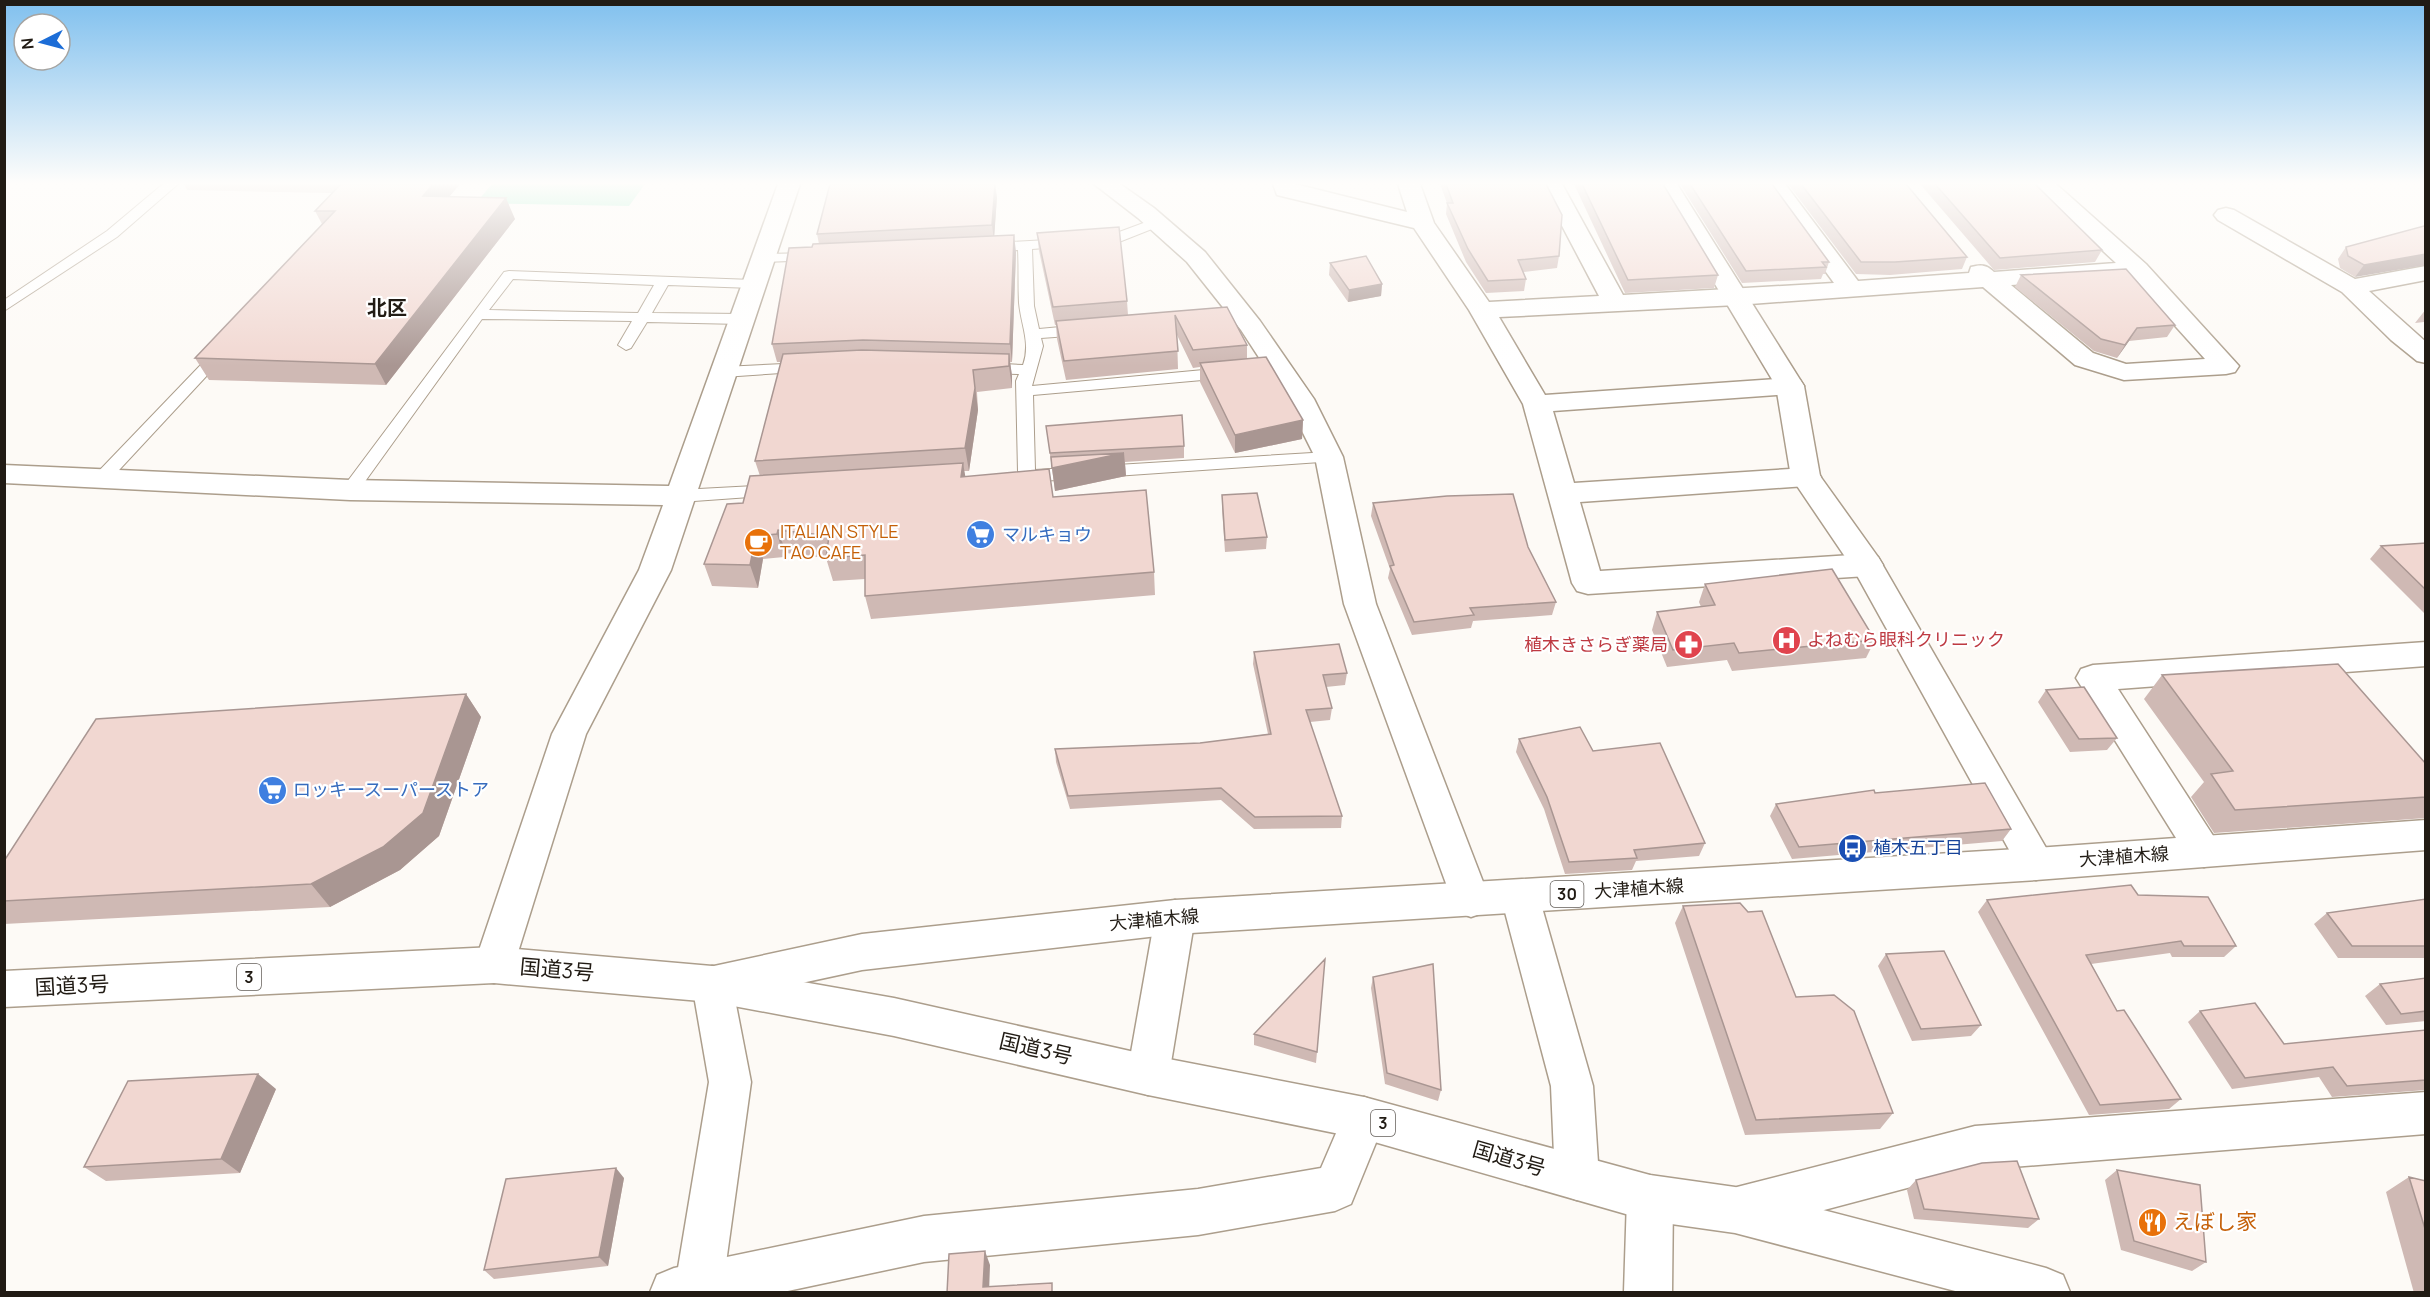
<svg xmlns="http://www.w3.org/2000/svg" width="2430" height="1297" font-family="Manrope,'Noto Sans JP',sans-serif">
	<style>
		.green { fill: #8eebc0 }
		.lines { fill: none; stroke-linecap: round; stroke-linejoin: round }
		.service-casing { stroke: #ac9e8c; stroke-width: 2 }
		.minor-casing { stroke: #ac9e8c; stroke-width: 3 }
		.tertiary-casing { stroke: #ac9e8c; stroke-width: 3 }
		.primary-casing { stroke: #ac9e8c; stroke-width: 3 }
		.trunk-casing { stroke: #ac9e8c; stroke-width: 3 }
		.service { fill: #fff; fill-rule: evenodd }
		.minor { fill: #fff; fill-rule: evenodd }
		.tertiary { fill: #fff; fill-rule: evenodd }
		.primary { fill: #fff; fill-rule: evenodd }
		.trunk { fill: #fff; fill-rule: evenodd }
		.wall { fill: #cfb9b4 }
		.shaded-wall { fill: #a99692 }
		.building { fill: #f1d7d1; stroke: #a99692; stroke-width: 1.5 }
		.labels { text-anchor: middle; stroke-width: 4.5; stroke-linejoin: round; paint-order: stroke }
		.shield { fill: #fff; stroke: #645f5a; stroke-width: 1.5 }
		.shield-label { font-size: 16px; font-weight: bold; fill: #211b14 }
		.food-label { font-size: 18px; fill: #c56008; stroke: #fff; text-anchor: start }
		.shop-label { font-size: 18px; fill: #366cbe; stroke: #fff; text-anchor: start }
		.health-label { font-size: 18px; fill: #be3a42; stroke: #fff; text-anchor: start }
		.transit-label { font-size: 18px; fill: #164399; stroke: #fff; text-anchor: start }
		.street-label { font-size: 18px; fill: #211b14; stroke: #fff }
		.far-district-label { font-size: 20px; font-weight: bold; fill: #211b14; stroke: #fff }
		.near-street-label { font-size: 21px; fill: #211b14; stroke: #fff }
		.near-food-label { font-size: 21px; fill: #c56008; stroke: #fff; text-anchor: start }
	</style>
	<rect width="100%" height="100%" fill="#fdfaf6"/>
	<!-- green -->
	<path class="green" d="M492 184H645L629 206 476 203Z"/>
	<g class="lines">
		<defs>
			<path id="service" d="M163 184H178L117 237 4 311V300L107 231Z
				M1157 218 1162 219 1164 222 1162 225 1119 242 1095 246 1088 242 1090 239 1111 235Z
				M1066 239 1073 243 1071 246 1032 249 1034 306 1039 329 1082 325 1090 330 1082 335 1041 338 1043 346 1032 386 1225 368 1233 373 1225 378 1033 395 1035 470 1329 452 1335 453 1337 457 1335 461 1027 482 1018 480 1015 476 1018 472 1016 381 1019 374 985 373 977 368 985 363 1023 365C1031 343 1021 325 1019 303 1018 285 1019 268 1018 250L990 251 983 247 990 243Z
				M814 253 819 254 821 257 819 260 763 262 756 258 763 254Z
				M509 271 753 280 760 284 753 288 668 285 652 313 742 314 750 319 742 324 647 322 631 348 626 350 618 345 632 321 482 319 356 494H344L341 490 344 486 504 272ZM513 279 654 285 638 313 489 310Z
				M221 347 229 352 226 355 107 483H95L92 479 95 475 216 349Z
				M806 363 812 365 814 368 812 371 723 377 715 372 723 367Z
				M773 485 779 487 782 491 779 495 680 502 674 500 671 496 674 492 680 490Z"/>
			<path id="minor" d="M1094 184H1120L1154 208 1205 252 1260 321 1314 399 1343 457 1376 604 1490 900 1485 912 1471 917 1457 912 1452 900 1344 604 1315 457 1286 399 1241 330 1187 262 1138 218Z
				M1273 184H1295L1407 212 1398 184H1420L1434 223 1489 302 1599 296 1540 184H1562L1623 295 1834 283 1762 184H1785L1858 281 1969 273 1971 267C1981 264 1987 265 1994 272L2116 263 2031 184H2056L2146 264 2239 366 2235 372 2226 374 2124 380 2075 365 1983 287 1737 305 1499 317 1545 395 1790 378 1800 380 1804 386 1800 392 1790 394 1553 411 1574 483 1806 468 1816 470 1821 477 1816 484 1806 486 1580 502 1600 571 1867 554 1878 557 1883 565 1878 573 1867 576 1588 594 1577 591 1572 583 1523 404 1469 310 1414 228 1277 195ZM2131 277 2205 359 2126 364 2093 353 2011 285Z
				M2226 208 2234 210 2355 279 2426 266V280L2369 291 2426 342V363L2417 361 2391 340 2342 292 2218 220 2214 215 2218 210Z
				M2426 642V666L2118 689 2223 851 2217 862 2204 867 2191 862 2076 678 2081 669 2093 665Z
				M1520 880 1534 885 1539 897 1593 1086 1599 1178 1593 1194 1577 1200 1561 1194 1555 1178 1551 1086 1501 897 1506 885Z
				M1175 900 1189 905 1195 917 1169 1075 1163 1089 1148 1095 1133 1089 1127 1075 1155 917 1161 905Z
				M2426 1092V1134L1975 1170 1737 1233 1721 1226 1714 1210 1721 1194 1737 1187 1975 1126Z
				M1364 1097 1379 1103 1386 1118 1351 1204 1335 1211 1198 1235 924 1262 783 1292H650L657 1275 674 1268 924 1216 1198 1189 1321 1168 1349 1103Z
				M1650 1175 1666 1182 1673 1198 1672 1292H1624L1627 1198 1634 1182Z"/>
			<path id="tertiary" d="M778 184H800L671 570 586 734 514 965 508 978 494 983 480 978 474 965 552 734 639 570 663 505 350 500 4 483V465L350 480 669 486Z
				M1655 184H1677L1804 386 1820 476 1878 557 2049 853 2055 864 2049 875 2036 880 2023 875 1854 570 1791 477 1776 386Z
				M712 966 726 971 732 984 751 1082 722 1292H674L709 1082 692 984 698 971Z"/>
			<path id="primary" d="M2426 820V850L2036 880 1175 934 862 970 714 1002 700 997 694 984 700 971 714 966 862 934 1175 900 2036 848Z"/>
			<path id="trunk" d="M494 947 712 966 894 998 1148 1055 1364 1097 1650 1175 1735 1187 2046 1268 2063 1275 2070 1292H1959L1735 1233 1650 1221 1364 1139 1148 1095 894 1036 712 1002 494 983 4 1007V971Z"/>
		</defs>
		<!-- service casing -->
		<use href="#service" class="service-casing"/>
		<!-- minor casing -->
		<use href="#minor" class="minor-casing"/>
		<!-- tertiary casing -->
		<use href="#tertiary" class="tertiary-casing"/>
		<!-- primary casing -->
		<use href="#primary" class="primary-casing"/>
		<!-- trunk casing -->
		<use href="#trunk" class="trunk-casing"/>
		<!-- service -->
		<use href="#service" class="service"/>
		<!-- minor -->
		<use href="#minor" class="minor"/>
		<!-- tertiary -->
		<use href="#tertiary" class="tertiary"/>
		<!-- primary -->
		<use href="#primary" class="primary"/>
		<!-- trunk -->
		<use href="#trunk" class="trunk"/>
	</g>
	<!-- wall -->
	<path class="wall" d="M184 184H460L449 197 515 219 386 385 209 380 195 358 322 224 315 211 332 193 187 190Z
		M1440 184H1546L1559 256 1557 268 1523 272 1526 279 1524 291 1486 293 1466 262 1446 214 1447 203Z
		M1574 184H1663L1718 275 1714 288 1625 293Z
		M1680 184H1772L1829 262 1825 274H1823L1821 279 1742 283Z
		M1788 184H1906L1967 257 1962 269 1890 275 1856 274Z
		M1920 184H2035L2102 250 2095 262 1994 270Z
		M997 197 994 236 1016 252 1012 362H1010L1012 376V388L977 392 978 410 969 471H964L965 477 1053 497 1154 572 1155 595 871 619 865 596V579L833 581 826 558 786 553 784 557 763 559 758 588 712 586 704 564 743 503 760 476 755 461 781 362H777L772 344 812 247 819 244 817 234Z
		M2424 226 2355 277 2340 268 2338 259 2346 247Z
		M1037 233 1127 301 1128 315 1227 307 1247 345V359L1303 420 1302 439 1235 453 1200 382V367L1193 368 1177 335 1178 369 1066 380 1057 339 1056 325H1055L1039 251Z
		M1330 263 1382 284 1381 296 1348 302 1329 275Z
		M2021 275 2175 325 2167 337 2129 341 2117 358 2094 351 2015 287Z
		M2426 309V324L2424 322 2415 323Z
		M1046 426 1184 446V458L1125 462 1126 476 1055 491Z
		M1222 495 1267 537 1266 549 1225 552 1222 508Z
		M1373 503 1528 547 1556 602 1552 615 1473 621 1471 628 1412 635 1388 578 1390 569 1371 516Z
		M2426 543V615L2370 559 2381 546Z
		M1705 584 1875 640 1866 658 1732 671 1727 660 1667 667 1652 630 1657 612 1701 607 1699 602Z
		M1254 652 1347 673 1345 685 1326 687 1332 708 1330 720 1310 722 1342 816 1341 828 1254 829 1221 800 1070 809 1056 762 1055 749 1200 743 1268 734 1253 664Z
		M2162 675 2426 764V818L2214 833 2191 797 2204 782 2144 699Z
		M2046 690 2117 738 2107 750 2070 752 2038 702Z
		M466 694 481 717 439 836 400 870 330 907 4 924V861Z
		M1519 739 1593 751 1705 843 1699 856 1636 861 1632 870 1565 874 1544 809 1516 752Z
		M1875 793 2011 829 2002 841 1792 859 1770 816 1776 804Z
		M2138 895 2236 946 2224 957H2172L2170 953 2091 964 2117 1011 2181 1099 2169 1109 2089 1115 1978 912 1987 900Z
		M2426 899V958H2338L2314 924 2327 913Z
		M1683 906 1796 997 1893 1113 1880 1129 1745 1135 1675 923Z
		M1886 954 1981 1025 1971 1036 1912 1041 1878 966Z
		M1373 977 1441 1090 1438 1101 1385 1084 1371 988Z
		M2426 978V1021L2386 1025 2365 996 2380 984Z
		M2200 1011 2284 1044 2426 1030V1090L2332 1097 2319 1077 2232 1089 2188 1022Z
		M1254 1034 1317 1052 1316 1063 1254 1045Z
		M276 1089 240 1173 106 1181 84 1167Z
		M2117 1170 2206 1262 2192 1271 2121 1250 2105 1180Z
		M2409 1177 2426 1181V1293H2414L2386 1192Z
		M624 1178 608 1266 494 1279 484 1270Z
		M1916 1180 2039 1219 2028 1228 1914 1219 1907 1190Z"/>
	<!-- shaded-wall -->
	<path class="shaded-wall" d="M433 184H460L432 217 423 196Z
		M995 184 997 197 994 240 992 225Z
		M506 198 515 219 386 385 375 364Z
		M1014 235 1016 252 1012 362 1010 344Z
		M2426 254V265L2355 277 2364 265Z
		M1382 284 1381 296 1348 302 1349 290Z
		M2137 328 2129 341 2117 358 2125 345Z
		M1009 354 1012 376V388L1009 366Z
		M973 370 978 410 969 471 965 448Z
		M1303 420 1302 439 1235 453V435Z
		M1124 453 1126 476 1055 491 1052 468Z
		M963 463 967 486 961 477Z
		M778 530 786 553 784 557 777 534Z
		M756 536 763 559 758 588 750 565Z
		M466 694 481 717 439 836 400 870 330 907 311 884Z
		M258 1074 276 1089 240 1173 221 1159Z
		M616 1168 624 1178 608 1266 599 1257Z
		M985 1251 990 1265 989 1293 983 1287Z"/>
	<!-- building -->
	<path class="building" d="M341 184H433L423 196 506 198 375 364 195 358 335 211H315Z
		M830 184H995L992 225 817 234Z
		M1446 184H1546L1562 215 1559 256 1518 260 1526 279 1488 281 1468 249 1447 203H1453Z
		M1582 184H1663L1718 275 1628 280Z
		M1690 184H1772L1829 262H1822L1826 267 1746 271Z
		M1801 184H1906L1967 257 1895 262H1861Z
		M1935 184H2035L2041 190 2102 250 2000 258Z
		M2424 226 2426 227V254L2364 265 2348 256 2346 247Z
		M1119 227 1127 301 1053 307 1037 233Z
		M1014 235 1010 344 863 340 772 344 789 248 812 247 813 244Z
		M1366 256 1382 284 1349 290 1330 263Z
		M2126 269 2175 325 2137 328 2125 345 2101 339 2021 275Z
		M1227 307 1247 345 1193 350 1175 315 1178 351 1064 361 1056 321Z
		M862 350 1009 354V366L973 370 975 388 965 448 755 461 783 354Z
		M1266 357 1303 420 1235 435 1200 363Z
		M1182 415 1184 446 1050 453 1046 426Z
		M1124 453 1052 468 1051 457Z
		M963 463 961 477 1049 469 1053 497 1146 490 1154 572 865 596V555L826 558 829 536 778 530 777 534 756 536 750 565 704 564 727 504 743 503 750 476Z
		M1257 493 1267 537 1225 540 1222 495Z
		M1513 494 1528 547 1556 602 1470 608 1474 615 1414 622 1390 566 1394 565 1373 503 1447 496Z
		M2426 543V590L2381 546Z
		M1832 569 1875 640 1739 653 1734 643 1673 650 1657 612 1715 605 1705 584Z
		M1339 644 1347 673 1323 675 1332 708 1306 710 1342 816 1255 817 1221 788 1068 796 1055 749 1200 743 1271 734 1254 652Z
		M2338 664 2426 764V797L2235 810 2211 774 2233 771 2162 675Z
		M2084 687 2117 738 2079 739 2046 690Z
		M466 694 423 813 383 847 311 884 4 901V861L96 719Z
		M1580 727 1593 751 1660 743 1705 843 1634 850 1637 858 1569 862 1547 797 1519 739Z
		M1985 783 2011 829 1799 847 1776 804 1874 790 1875 793Z
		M2131 885 2138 895 2208 897 2236 946H2184L2181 941 2086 955 2117 1011 2124 1010 2181 1099 2100 1105 1987 900Z
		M2426 899V946H2352L2327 913Z
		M1740 903 1748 912 1762 911 1796 997 1834 995 1854 1011 1893 1113 1756 1120 1683 906Z
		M1944 951 1981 1025 1921 1029 1886 954Z
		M1325 959 1317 1052 1254 1034Z
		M1433 964 1441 1090 1387 1073 1373 977Z
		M2426 978V1011L2401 1014 2380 984Z
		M2255 1003 2284 1044 2426 1030V1080L2347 1086 2333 1067 2245 1078 2200 1011Z
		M258 1074 221 1159 84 1167 128 1081Z
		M2017 1161 2039 1219 1924 1209 1916 1180 1982 1163Z
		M616 1168 599 1257 484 1270 506 1179Z
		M2117 1170 2200 1185 2206 1262 2134 1241Z
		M2409 1177 2426 1181V1232Z
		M985 1251 983 1287 1052 1283V1293H947L949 1254Z"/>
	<!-- sky -->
	<linearGradient id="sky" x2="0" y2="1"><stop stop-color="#80c0ee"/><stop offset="0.5" stop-color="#fefdfb"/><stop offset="1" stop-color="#fefdfb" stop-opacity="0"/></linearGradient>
	<rect width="2430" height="366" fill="url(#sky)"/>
	<!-- icons -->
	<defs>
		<symbol id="supermarket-disc" viewBox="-11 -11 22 22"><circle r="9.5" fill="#3f7fe0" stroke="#fff"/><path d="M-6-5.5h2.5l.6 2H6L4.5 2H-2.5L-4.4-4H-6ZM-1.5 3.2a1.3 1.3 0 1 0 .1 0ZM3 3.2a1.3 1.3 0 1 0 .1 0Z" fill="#fff"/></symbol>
		<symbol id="cafe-disc" viewBox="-11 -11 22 22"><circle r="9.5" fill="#e8710a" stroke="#fff"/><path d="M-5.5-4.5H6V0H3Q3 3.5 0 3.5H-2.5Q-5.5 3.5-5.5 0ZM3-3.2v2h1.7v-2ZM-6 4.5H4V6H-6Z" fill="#fff"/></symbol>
		<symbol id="hospital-disc" viewBox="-11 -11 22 22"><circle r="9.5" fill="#e0444e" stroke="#fff"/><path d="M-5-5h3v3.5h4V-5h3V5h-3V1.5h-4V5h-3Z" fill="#fff"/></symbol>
		<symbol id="pharmacy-disc" viewBox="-11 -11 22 22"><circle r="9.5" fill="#e0444e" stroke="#fff"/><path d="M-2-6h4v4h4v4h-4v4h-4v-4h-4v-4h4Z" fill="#fff"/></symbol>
		<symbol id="bus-disc" viewBox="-11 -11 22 22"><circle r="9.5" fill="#1a4fb4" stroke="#fff"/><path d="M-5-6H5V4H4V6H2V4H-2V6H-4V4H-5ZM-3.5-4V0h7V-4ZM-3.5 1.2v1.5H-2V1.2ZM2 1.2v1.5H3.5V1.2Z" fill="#fff"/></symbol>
		<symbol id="restaurant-disc" viewBox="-11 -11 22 22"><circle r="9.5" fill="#e8710a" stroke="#fff"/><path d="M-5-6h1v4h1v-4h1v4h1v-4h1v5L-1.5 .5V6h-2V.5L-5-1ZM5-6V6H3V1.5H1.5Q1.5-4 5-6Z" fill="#fff"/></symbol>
	</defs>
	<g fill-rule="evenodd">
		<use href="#supermarket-disc" x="964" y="518" width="33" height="33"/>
		<use href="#cafe-disc" x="742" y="526" width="33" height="33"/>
		<use href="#hospital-disc" x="1770" y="624" width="33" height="33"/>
		<use href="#pharmacy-disc" x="1672" y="628" width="33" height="33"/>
		<use href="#supermarket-disc" x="256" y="774" width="33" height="33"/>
		<use href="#bus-disc" x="1836" y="832" width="33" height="33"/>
		<use href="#restaurant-disc" x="2136" y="1206" width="33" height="33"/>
	</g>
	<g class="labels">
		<!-- shield labels -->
		<g class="shield">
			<rect x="1550.5" y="881" width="33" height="26" rx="4.5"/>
			<rect x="237" y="964" width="24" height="26" rx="4.5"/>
			<rect x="1371" y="1110" width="24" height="26" rx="4.5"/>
		</g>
		<g class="shield-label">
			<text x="1567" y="900">30</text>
			<text x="249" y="983">3</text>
			<text x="1383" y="1129">3</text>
		</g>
		<!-- food labels -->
		<g class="food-label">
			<text x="780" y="538">ITALIAN STYLE<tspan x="780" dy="21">TAO CAFE</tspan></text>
		</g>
		<!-- shop labels -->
		<g class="shop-label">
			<text x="1002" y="541">マルキョウ</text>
			<text x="293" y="796">ロッキースーパーストア</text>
		</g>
		<!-- health labels -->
		<g class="health-label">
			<text x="1807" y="646">よねむら眼科クリニック</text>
			<text x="1668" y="651" text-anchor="end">植木きさらぎ薬局</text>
		</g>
		<!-- transit labels -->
		<g class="transit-label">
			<text x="1873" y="854">植木五丁目</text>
		</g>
		<!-- street labels -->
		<g class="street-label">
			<text transform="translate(2124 857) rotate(-4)" y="6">大津植木線</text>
			<text transform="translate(1639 889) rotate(-4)" y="6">大津植木線</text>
			<text transform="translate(1154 920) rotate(-5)" y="6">大津植木線</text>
		</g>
		<!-- far-district labels -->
		<g class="far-district-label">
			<text x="387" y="315">北区</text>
		</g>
		<!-- near-street labels -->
		<g class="near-street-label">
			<text transform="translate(557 970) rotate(5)" y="7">国道3号</text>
			<text transform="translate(72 986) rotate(-3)" y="7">国道3号</text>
			<text transform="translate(1036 1049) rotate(13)" y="7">国道3号</text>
			<text transform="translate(1509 1159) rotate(16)" y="7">国道3号</text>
		</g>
		<!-- near-food labels -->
		<g class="near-food-label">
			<text x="2173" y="1229">えぼし家</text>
		</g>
	</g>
	<!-- border -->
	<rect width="2430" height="1297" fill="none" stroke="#211b14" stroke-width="12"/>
	<!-- north arrow -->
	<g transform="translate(42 42) rotate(264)"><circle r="28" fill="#ffffff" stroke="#a6a4a1" stroke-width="1.5"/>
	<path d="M0-4.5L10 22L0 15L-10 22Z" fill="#1c6dd7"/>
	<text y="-9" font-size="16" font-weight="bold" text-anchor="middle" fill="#211b14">N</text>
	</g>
</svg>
